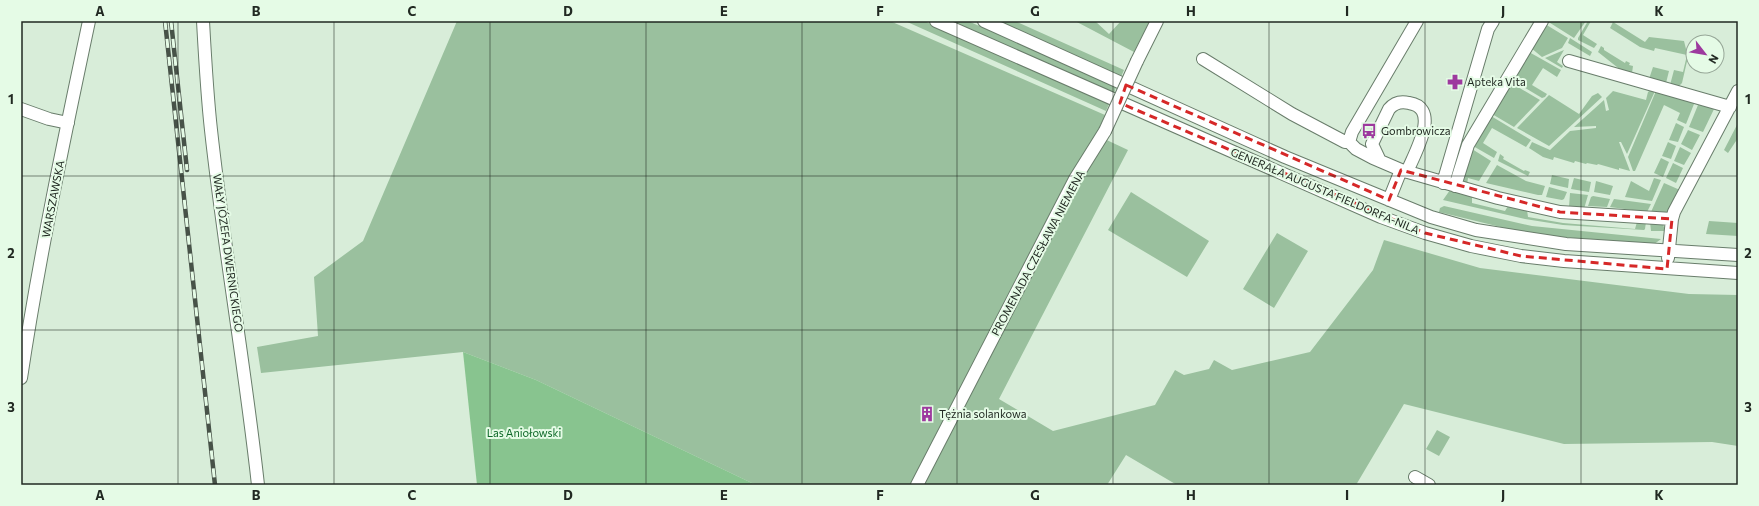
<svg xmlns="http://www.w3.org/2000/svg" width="1759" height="506" font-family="Commissioner,sans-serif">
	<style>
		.green { fill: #9ac09e }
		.forest { fill: #88c48f }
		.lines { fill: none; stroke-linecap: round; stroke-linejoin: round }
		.minor-casing { stroke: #697d6b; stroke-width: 14 }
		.minor { stroke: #fff; stroke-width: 12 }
		.rail-casing { stroke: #475248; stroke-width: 4.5 }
		.rail { stroke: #e5fbe6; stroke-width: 3; stroke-dasharray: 9; stroke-linecap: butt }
		.minor-bridge-casing { stroke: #697d6b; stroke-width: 14; stroke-linecap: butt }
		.minor-bridge { stroke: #fff; stroke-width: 12 }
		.marked { fill: none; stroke: #d62828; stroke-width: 3; stroke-dasharray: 8 5; stroke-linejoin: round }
		.grid { fill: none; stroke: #212922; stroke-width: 1; stroke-opacity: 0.55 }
		.labels { text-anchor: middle; stroke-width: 4; stroke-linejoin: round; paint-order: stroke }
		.poi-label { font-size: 11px; fill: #212922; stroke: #e5fbe6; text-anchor: start }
		.street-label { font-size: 11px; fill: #212922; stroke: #e5fbe6 }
		.park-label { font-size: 11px; fill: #0e6928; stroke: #e5fbe6 }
		.neatline { fill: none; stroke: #212922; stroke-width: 1.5 }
		.grid-label { font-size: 13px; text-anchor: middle; font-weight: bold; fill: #212922 }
	</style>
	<rect width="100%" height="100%" fill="#d8edd9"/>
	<!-- green -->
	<path class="green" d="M457 21H890L1105 115 1096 135 1128 150 999 399 1053 431 1155 405 1175 370 1184 375 1209 369 1214 360 1232 370 1310 352 1373 270 1384 240 1480 268 1689 294 1738 295V446L1712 442 1564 444 1404 404 1356 485H1177L1126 455 1107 485H756L536 380 463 352 261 373 257 347 318 336 314 277 363 241Z
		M905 21H924L1109 104 1106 111Z
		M951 21H968L1116 87 1114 94Z
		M997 21H1015L1124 70 1121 77Z
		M1075 21H1095L1109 34 1121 21H1150L1134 52Z
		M1547 21H1586L1574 38Z
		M1588 21H1591L1583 35 1597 44 1594 48 1578 40V38Z
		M1613 22 1645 42 1649 37 1684 41 1688 57 1682 83 1678 87 1670 85 1674 70 1683 72 1687 55 1655 48 1654 51 1640 47 1610 28Z
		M1545 24 1568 38 1562 48 1542 57 1531 48Z
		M1570 38 1592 52 1590 56 1568 43Z
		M1601 46 1604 48V50L1625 63 1626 61 1630 63 1629 65 1633 66 1632 73 1622 71 1598 52Z
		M1564 50 1557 62 1563 66 1562 68 1545 58Z
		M1529 52 1561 70 1557 77 1543 68 1532 85 1547 94 1545 97 1542 98 1512 80Z
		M1653 67 1669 71 1666 83 1649 79Z
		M1511 83 1540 100 1514 127 1492 114Z
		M1651 90 1655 91 1627 154 1621 142H1619L1630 171 1619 168V170L1598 164 1597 165 1587 163 1586 164 1575 161 1574 163 1554 157 1553 160 1543 157 1529 148 1532 142 1550 150 1570 131 1596 128V126L1574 127 1604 100 1606 111 1609 110 1606 98 1613 91 1646 100 1648 92Z
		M1656 91 1694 102V104L1686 124 1677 120 1680 113 1664 105 1635 171H1633L1628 157Z
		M1598 93 1602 97 1549 146 1517 128 1549 95 1579 114 1592 96Z
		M1698 105 1715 107 1703 132 1689 127Z
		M1491 116 1531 140 1526 147 1492 128 1483 143 1497 152 1494 158 1473 146Z
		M1676 123 1684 127 1678 142 1669 140Z
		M1738 123V138L1728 153 1724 150Z
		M1688 130 1700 135 1692 150 1681 144Z
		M1668 142 1676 146 1671 159 1662 156Z
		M1680 147 1691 153 1684 165 1674 161Z
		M1472 149 1491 161 1479 181 1468 178 1467 185 1461 184Z
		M1500 154 1504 157 1503 159 1524 171 1525 170 1530 172 1528 176 1498 161Z
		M1661 158 1669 162 1663 177 1654 173Z
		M1673 163 1683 168 1676 183 1666 178Z
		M1497 165 1526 181 1545 186 1542 195H1538L1486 183Z
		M1552 175 1569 179 1568 188 1550 184Z
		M1574 178 1591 182 1589 192 1571 189Z
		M1654 178 1661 180 1652 201 1625 197 1631 181 1649 191Z
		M1596 181 1613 186 1610 195 1594 192Z
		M1664 183 1680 190 1668 212H1651Z
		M1549 187 1567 192 1564 199 1562 200 1546 197Z
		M1450 190 1472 197V203L1505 211 1508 206 1527 210 1528 217 1563 223 1635 229 1637 222H1646L1645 229 1644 230 1563 225 1525 219 1443 200Z
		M1131 192 1209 241 1187 277 1108 230Z
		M1570 193 1588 195 1584 209 1569 207Z
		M1593 196 1610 199 1607 207 1588 206 1591 197Z
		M1614 199 1651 204 1647 212 1610 207Z
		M1444 206 1532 226 1661 239 1653 245 1541 235 1513 230 1439 212 1440 208Z
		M1709 221 1738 223V236L1706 234Z
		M1650 222 1663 224 1665 231H1651Z
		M1277 233 1308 251 1274 308 1243 289Z
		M1437 430 1450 437 1439 456 1426 449Z"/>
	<!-- forest -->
	<path class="forest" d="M463 352 536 380 756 485H477Z"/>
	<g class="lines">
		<defs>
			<path id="minor" d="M203 21C205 57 207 94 211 130 224 249 245 366 258 485
				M936 21 1381 217 1425 233 1471 246 1521 256 1564 261 1738 273
				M984 21 1285 157 1431 217 1476 230 1566 244 1738 255
				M1203 59 1292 114 1345 142H1349
				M1137 61 1157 21
				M1569 61 1730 107
				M21 109 49 119 68 123
				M1349 142 1356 149 1373 158 1401 170 1498 198 1560 212 1672 219
				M1349 142 1352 132 1417 21
				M1380 161 1372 144 1389 109C1394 103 1401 101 1409 103 1442 108 1414 154 1407 172
				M1443 183 1488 29 1493 21
				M1455 186 1468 145 1542 21
				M1389 200 1401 170
				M1668 258 1672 219 1674 212 1738 91
				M21 378C39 258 64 139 89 21
				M1415 477 1429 485
				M917 485 1075 179 1105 131"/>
		</defs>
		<!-- minor casing -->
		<use href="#minor" class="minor-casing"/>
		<!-- minor -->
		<use href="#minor" class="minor"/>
		<defs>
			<path id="rail" d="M165 21 215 485
				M171 21 187 170"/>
		</defs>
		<!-- rail casing -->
		<use href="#rail" class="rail-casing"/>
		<!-- rail -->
		<use href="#rail" class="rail"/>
		<defs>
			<path id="minor-bridge" d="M1105 131 1137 61"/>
		</defs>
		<!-- minor-bridge casing -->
		<use href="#minor-bridge" class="minor-bridge-casing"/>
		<!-- minor-bridge -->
		<use href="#minor-bridge" class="minor-bridge"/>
	</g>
	<!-- marked area -->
	<path class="marked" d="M1126 85 1389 200 1401 170 1560 212 1672 219 1667 269 1521 256 1425 233 1120 103Z"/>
	<!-- grid -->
	<path class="grid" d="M178 21V485M334 21V485M490 21V485M646 21V485M802 21V485M957 21V485M1113 21V485M1269 21V485M1425 21V485M1581 21V485M21 176H1738M21 330H1738"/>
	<!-- icons -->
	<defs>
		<symbol id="pharmacy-bare" viewBox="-9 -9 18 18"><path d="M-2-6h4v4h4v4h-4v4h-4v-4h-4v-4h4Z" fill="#9d399e" stroke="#e5fbe6" stroke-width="2.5" paint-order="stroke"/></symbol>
		<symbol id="bus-bare" viewBox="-9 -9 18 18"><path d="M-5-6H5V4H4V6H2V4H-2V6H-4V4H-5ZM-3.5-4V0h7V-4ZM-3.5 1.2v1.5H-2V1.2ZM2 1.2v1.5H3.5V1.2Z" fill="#9d399e" stroke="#e5fbe6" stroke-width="2.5" paint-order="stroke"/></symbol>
		<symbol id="building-bare" viewBox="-9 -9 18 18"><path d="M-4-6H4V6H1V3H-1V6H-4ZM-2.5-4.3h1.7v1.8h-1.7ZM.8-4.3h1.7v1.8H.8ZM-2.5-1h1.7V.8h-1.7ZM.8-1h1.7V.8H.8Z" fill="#9d399e" stroke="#e5fbe6" stroke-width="2.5" paint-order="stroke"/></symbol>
	</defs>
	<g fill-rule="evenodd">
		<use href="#pharmacy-bare" x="1444" y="71" width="22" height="22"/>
		<use href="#bus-bare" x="1358" y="120" width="22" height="22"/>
		<use href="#building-bare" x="916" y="403" width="22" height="22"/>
	</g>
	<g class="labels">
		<!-- poi labels -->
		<g class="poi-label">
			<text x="1467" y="86">Apteka Vita</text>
			<text x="1381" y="135">Gombrowicza</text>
			<text x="939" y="418">Tężnia solankowa</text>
		</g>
		<!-- street labels -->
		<g class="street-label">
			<text transform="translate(1325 191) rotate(23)" y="4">GENERAŁA AUGUSTA FIELDORFA-NILA</text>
			<text transform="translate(53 199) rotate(-79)" y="4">WARSZAWSKA</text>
			<text transform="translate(228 253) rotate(82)" y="4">WAŁY JÓZEFA DWERNICKIEGO</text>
			<text transform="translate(1038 253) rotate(-62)" y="4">PROMENADA CZESŁAWA NIEMENA</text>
		</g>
		<!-- park labels -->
		<g class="park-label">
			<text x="524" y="437">Las Aniołowski</text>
		</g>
	</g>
	<!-- border -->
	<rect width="1759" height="506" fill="none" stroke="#e5fbe6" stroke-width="44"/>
	<!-- north arrow -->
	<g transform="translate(1705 54) rotate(121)"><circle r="19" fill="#e5fbe6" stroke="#97a798"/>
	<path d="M0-3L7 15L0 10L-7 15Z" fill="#9d399e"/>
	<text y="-6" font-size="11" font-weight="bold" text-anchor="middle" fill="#212922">N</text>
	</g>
	<rect x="22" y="22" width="1715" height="462" class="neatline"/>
	<g class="grid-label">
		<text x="100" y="16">A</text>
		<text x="256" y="16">B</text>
		<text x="412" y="16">C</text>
		<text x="568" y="16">D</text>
		<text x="724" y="16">E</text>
		<text x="880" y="16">F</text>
		<text x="1035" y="16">G</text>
		<text x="1191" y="16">H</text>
		<text x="1347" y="16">I</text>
		<text x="1503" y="16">J</text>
		<text x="1659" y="16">K</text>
		<text x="11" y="104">1</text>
		<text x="1748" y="104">1</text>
		<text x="11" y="258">2</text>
		<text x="1748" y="258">2</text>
		<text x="11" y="412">3</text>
		<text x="1748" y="412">3</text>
		<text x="100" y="500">A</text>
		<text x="256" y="500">B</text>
		<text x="412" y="500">C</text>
		<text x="568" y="500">D</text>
		<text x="724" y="500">E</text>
		<text x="880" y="500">F</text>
		<text x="1035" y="500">G</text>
		<text x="1191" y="500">H</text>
		<text x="1347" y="500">I</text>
		<text x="1503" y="500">J</text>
		<text x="1659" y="500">K</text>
	</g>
</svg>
